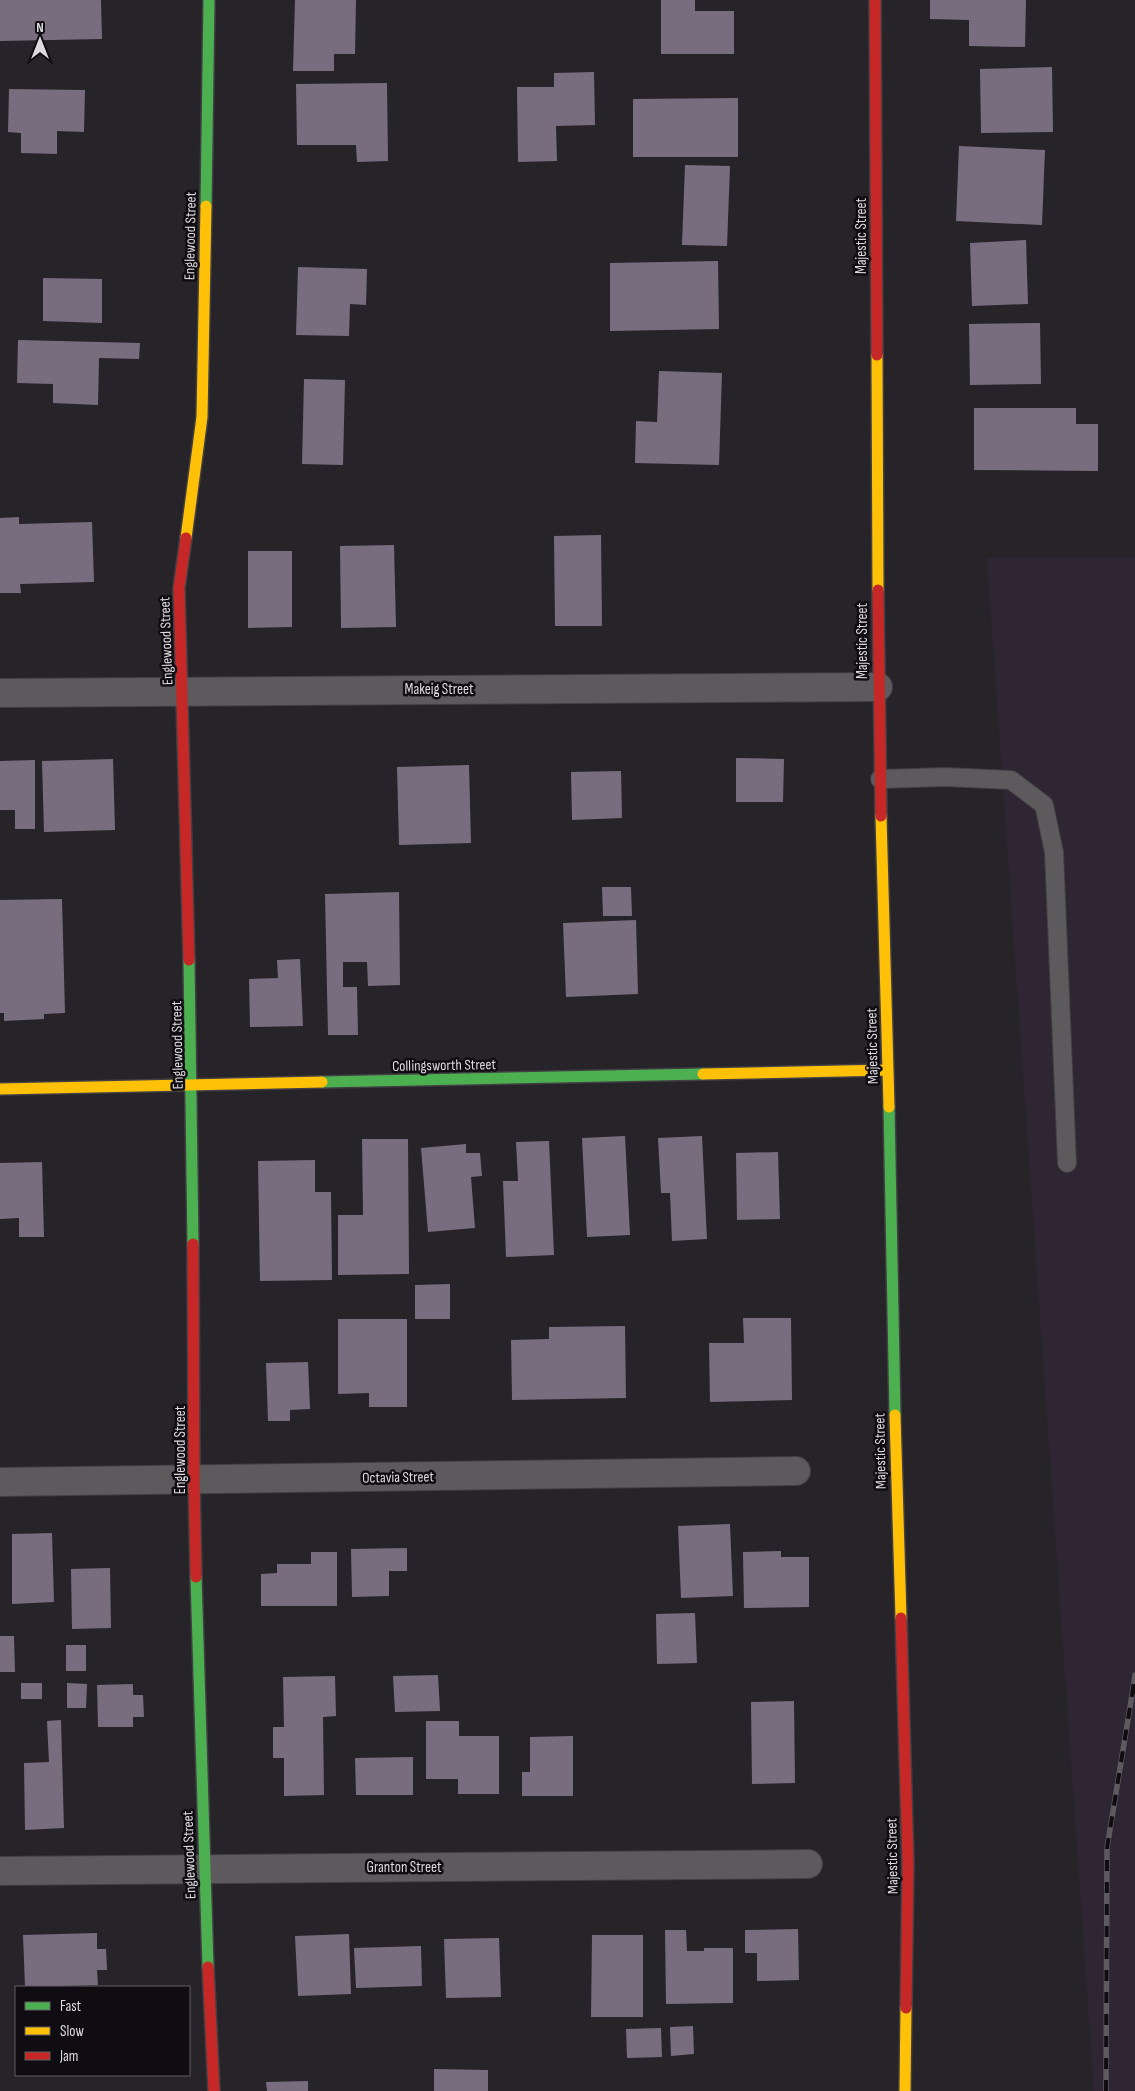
<svg xmlns="http://www.w3.org/2000/svg" width="1135" height="2091" font-family="'Sofia Sans Condensed',sans-serif">
	<style>
		.built { fill: #2e2632 }
		.building { fill: #786d7e }
		.lines { fill: none; stroke-linecap: round; stroke-linejoin: round }
		.lane-casing { stroke: #413f43; stroke-width: 20 }
		.street-casing { stroke: #413f43; stroke-width: 30 }
		.fast-casing { stroke: #413f43; stroke-width: 14 }
		.slow-casing { stroke: #413f43; stroke-width: 14 }
		.jam-casing { stroke: #413f43; stroke-width: 14 }
		.lane { stroke: #5c5a5d; stroke-width: 18 }
		.street { stroke: #5c5a5d; stroke-width: 28 }
		.fast { stroke: #4caf50; stroke-width: 11 }
		.slow { stroke: #ffc107; stroke-width: 11 }
		.jam { stroke: #c62828; stroke-width: 11 }
		.rail-casing { stroke: #5d5b5f; stroke-width: 5.5 }
		.rail { stroke: #0f0d11; stroke-width: 4; stroke-dasharray: 11; stroke-linecap: butt }
		.labels { text-anchor: middle; stroke-width: 5; stroke-linejoin: round; paint-order: stroke }
		.street-label { font-size: 15px; fill: #dedae0; stroke: #0f0d11 }
	</style>
	<rect width="100%" height="100%" fill="#272429"/>
	<!-- built -->
	<path class="built" d="M987 558H1135V2091H1094Z"/>
	<!-- building -->
	<path class="building" d="M0 0H101L102 39 0 41Z
		M295 0H356L355 54H334V71H293Z
		M661 0H695V11H734V54H661Z
		M930 0H1026L1025 47 969 46V20L930 19Z
		M1052 67 1053 132 981 133 980 69Z
		M594 72 595 125 556 126 557 161 518 162 517 87H554V73Z
		M387 83 388 161 357 162 356 145H297L296 84Z
		M9 89 85 90 84 132 57 131V154L21 153V133L8 132Z
		M738 98V157H633V99Z
		M959 146 1045 150 1042 225 956 221Z
		M685 165 730 166 727 246 682 245Z
		M1026 240 1028 304 972 306 970 243Z
		M718 261 719 329 610 331V263Z
		M298 267 367 269 366 305 350 304 349 336 296 335Z
		M43 278 102 279V323L43 321Z
		M1040 323 1041 384 970 385 969 324Z
		M18 340 140 343 139 359 99 358 98 405 53 403V384L17 383Z
		M659 371 722 373 719 465 635 463 636 421 657 422Z
		M304 379 345 380 343 465 302 464Z
		M974 408H1076V424H1098V471L974 470Z
		M19 517V524L92 522 94 582 20 584 21 593H0V518Z
		M601 535 602 626H555L554 536Z
		M394 545 396 627 341 628 340 546Z
		M248 551H292V627L248 628Z
		M736 758 784 759 783 802H736Z
		M113 759 115 830 44 832 42 761Z
		M35 760V829H15V810H0V761Z
		M469 765 471 843 399 845 397 767Z
		M621 771 622 818 572 820 571 772Z
		M602 887H631L632 916H603Z
		M399 892 400 985 368 986 367 962H343V987H357L358 1035H328L325 894Z
		M62 899 65 1013 44 1014V1019L4 1021V1013H0V900Z
		M636 920 638 994 566 997 563 923Z
		M300 959 303 1026 250 1027 249 979 278 978 277 960Z
		M625 1136 630 1235 587 1237 582 1138Z
		M702 1136 707 1239 672 1241 670 1193H661L658 1138Z
		M362 1139H408L409 1274 338 1275V1215H363Z
		M549 1141 554 1255 506 1257 503 1181H518L516 1142Z
		M466 1144V1153H480L482 1176 471 1177 475 1228 428 1232 421 1148Z
		M778 1152 780 1219 737 1220 736 1153Z
		M315 1160V1192H331L332 1280 260 1281 258 1161Z
		M42 1162 44 1237H19V1218L0 1219V1163Z
		M450 1284V1319H415V1285Z
		M743 1318H791L792 1400 710 1402 709 1343H744Z
		M338 1319H407V1407H369V1393L338 1394Z
		M625 1326 626 1398 512 1400 511 1340 549 1339V1327Z
		M308 1362 310 1409 290 1410V1421H268L266 1363Z
		M730 1524 733 1596 681 1598 678 1526Z
		M52 1533 54 1602 12 1604V1534Z
		M407 1548V1571H389V1596L352 1597 351 1549Z
		M781 1551V1557H809V1607L744 1608 743 1552Z
		M311 1552H337V1606H261V1574L277 1573V1564H311Z
		M110 1568 111 1628 72 1629 71 1569Z
		M695 1613 697 1663 657 1664 656 1614Z
		M0 1636H14L15 1672H0Z
		M66 1645H86V1671H66Z
		M438 1675 440 1711 395 1712 393 1676Z
		M335 1676 336 1716 323 1717 324 1795 284 1796V1758H273V1727H284L283 1677Z
		M21 1683H42V1699H21Z
		M67 1683 87 1684 86 1708H67Z
		M133 1684V1695H143L144 1717H133V1727H98L97 1685Z
		M794 1701 795 1783 752 1784 751 1702Z
		M61 1720 64 1828 25 1830 24 1763 49 1762 47 1721Z
		M426 1721H459V1736H499V1794H458V1779H426Z
		M573 1736V1796H522V1772H530V1737Z
		M413 1757V1795H356L355 1758Z
		M798 1929 799 1980 757 1981V1953H745V1930Z
		M665 1930H686L687 1951H704V1948H733V2003L666 2004Z
		M97 1933V1949H106L107 1970H97L98 1985 25 1987 23 1935Z
		M349 1934 351 1994 298 1996 295 1936Z
		M592 1935H643V2017H591Z
		M499 1938 501 1997 446 1998 444 1939Z
		M421 1946 422 1986 356 1988 354 1948Z
		M693 2026 694 2054 671 2056 670 2027Z
		M661 2028 662 2057 627 2058 626 2029Z
		M434 2069 488 2070V2091H434Z
		M308 2081V2091H267L266 2082Z"/>
	<g class="lines">
		<defs>
			<path id="lane" d="M880 779 945 777 1011 780 1044 805 1054 852 1067 1163"/>
			<path id="street" d="M0 693 878 687
				M0 1482 796 1471
				M0 1871 808 1864"/>
			<path id="fast" d="M206 206 209 0
				M189 960 193 1244
				M322 1082 703 1074
				M889 1107 895 1415
				M196 1577 208 1967"/>
			<path id="slow" d="M877 355 878 590
				M186 538 202 417 206 206
				M881 816 889 1107
				M703 1074 888 1070
				M0 1089 322 1082
				M895 1415 901 1618
				M905 2091 906 2008"/>
			<path id="jam" d="M875 0 877 355
				M186 538 179 588 189 960
				M878 590 881 816
				M193 1244 194 1480 196 1577
				M901 1618 908 1863 906 2008
				M208 1967 214 2091"/>
		</defs>
		<!-- lane casing -->
		<use href="#lane" class="lane-casing"/>
		<!-- street casing -->
		<use href="#street" class="street-casing"/>
		<!-- fast casing -->
		<use href="#fast" class="fast-casing"/>
		<!-- slow casing -->
		<use href="#slow" class="slow-casing"/>
		<!-- jam casing -->
		<use href="#jam" class="jam-casing"/>
		<!-- lane -->
		<use href="#lane" class="lane"/>
		<!-- street -->
		<use href="#street" class="street"/>
		<!-- fast -->
		<use href="#fast" class="fast"/>
		<!-- slow -->
		<use href="#slow" class="slow"/>
		<!-- jam -->
		<use href="#jam" class="jam"/>
		<defs>
			<path id="rail" d="M1132 1695 1135 1675
				M1106 2091 1107 1848 1132 1695 1135 1690"/>
		</defs>
		<!-- rail casing -->
		<use href="#rail" class="rail-casing"/>
		<!-- rail -->
		<use href="#rail" class="rail"/>
	</g>
	<g class="labels">
		<!-- street labels -->
		<g class="street-label">
			<text transform="translate(190 236) rotate(-89)" y="5">Englewood Street</text>
			<text transform="translate(861 236) rotate(-90)" y="5">Majestic Street</text>
			<text transform="translate(166 641) rotate(-92)" y="5">Englewood Street</text>
			<text transform="translate(862 641) rotate(-90)" y="5">Majestic Street</text>
			<text x="439" y="694">Makeig Street</text>
			<text transform="translate(177 1045) rotate(-91)" y="5">Englewood Street</text>
			<text transform="translate(872 1046) rotate(-91)" y="5">Majestic Street</text>
			<text transform="translate(444 1065) rotate(-1)" y="5">Collingsworth Street</text>
			<text transform="translate(180 1450) rotate(-90)" y="5">Englewood Street</text>
			<text transform="translate(880 1451) rotate(-91)" y="5">Majestic Street</text>
			<text transform="translate(398 1477) rotate(-1)" y="5">Octavia Street</text>
			<text transform="translate(189 1855) rotate(-92)" y="5">Englewood Street</text>
			<text transform="translate(892 1856) rotate(-91)" y="5">Majestic Street</text>
			<text x="404" y="1872">Granton Street</text>
		</g>
	</g>
	<!-- legend -->
	<rect x="15" y="1986" width="175" height="90" fill="#0f0d11" stroke="#625f64"/>
	<rect x="25" y="2002" width="25" height="8" fill="#4caf50" stroke="#625f64"/>
	<text x="60" y="2011" font-size="15" fill="#dedae0">Fast</text>
	<rect x="25" y="2027" width="25" height="8" fill="#ffc107" stroke="#625f64"/>
	<text x="60" y="2036" font-size="15" fill="#dedae0">Slow</text>
	<rect x="25" y="2052" width="25" height="8" fill="#c62828" stroke="#625f64"/>
	<text x="60" y="2061" font-size="15" fill="#dedae0">Jam</text>
	<!-- north arrow -->
	<g transform="translate(40 40)" stroke="#0f0d11" stroke-width="4" paint-order="stroke">
	<path d="M0-4L9 19L0 12L-9 19Z" fill="#dedae0"/>
	<text y="-8" font-size="14" font-weight="bold" text-anchor="middle" fill="#dedae0">N</text>
	</g>
</svg>
